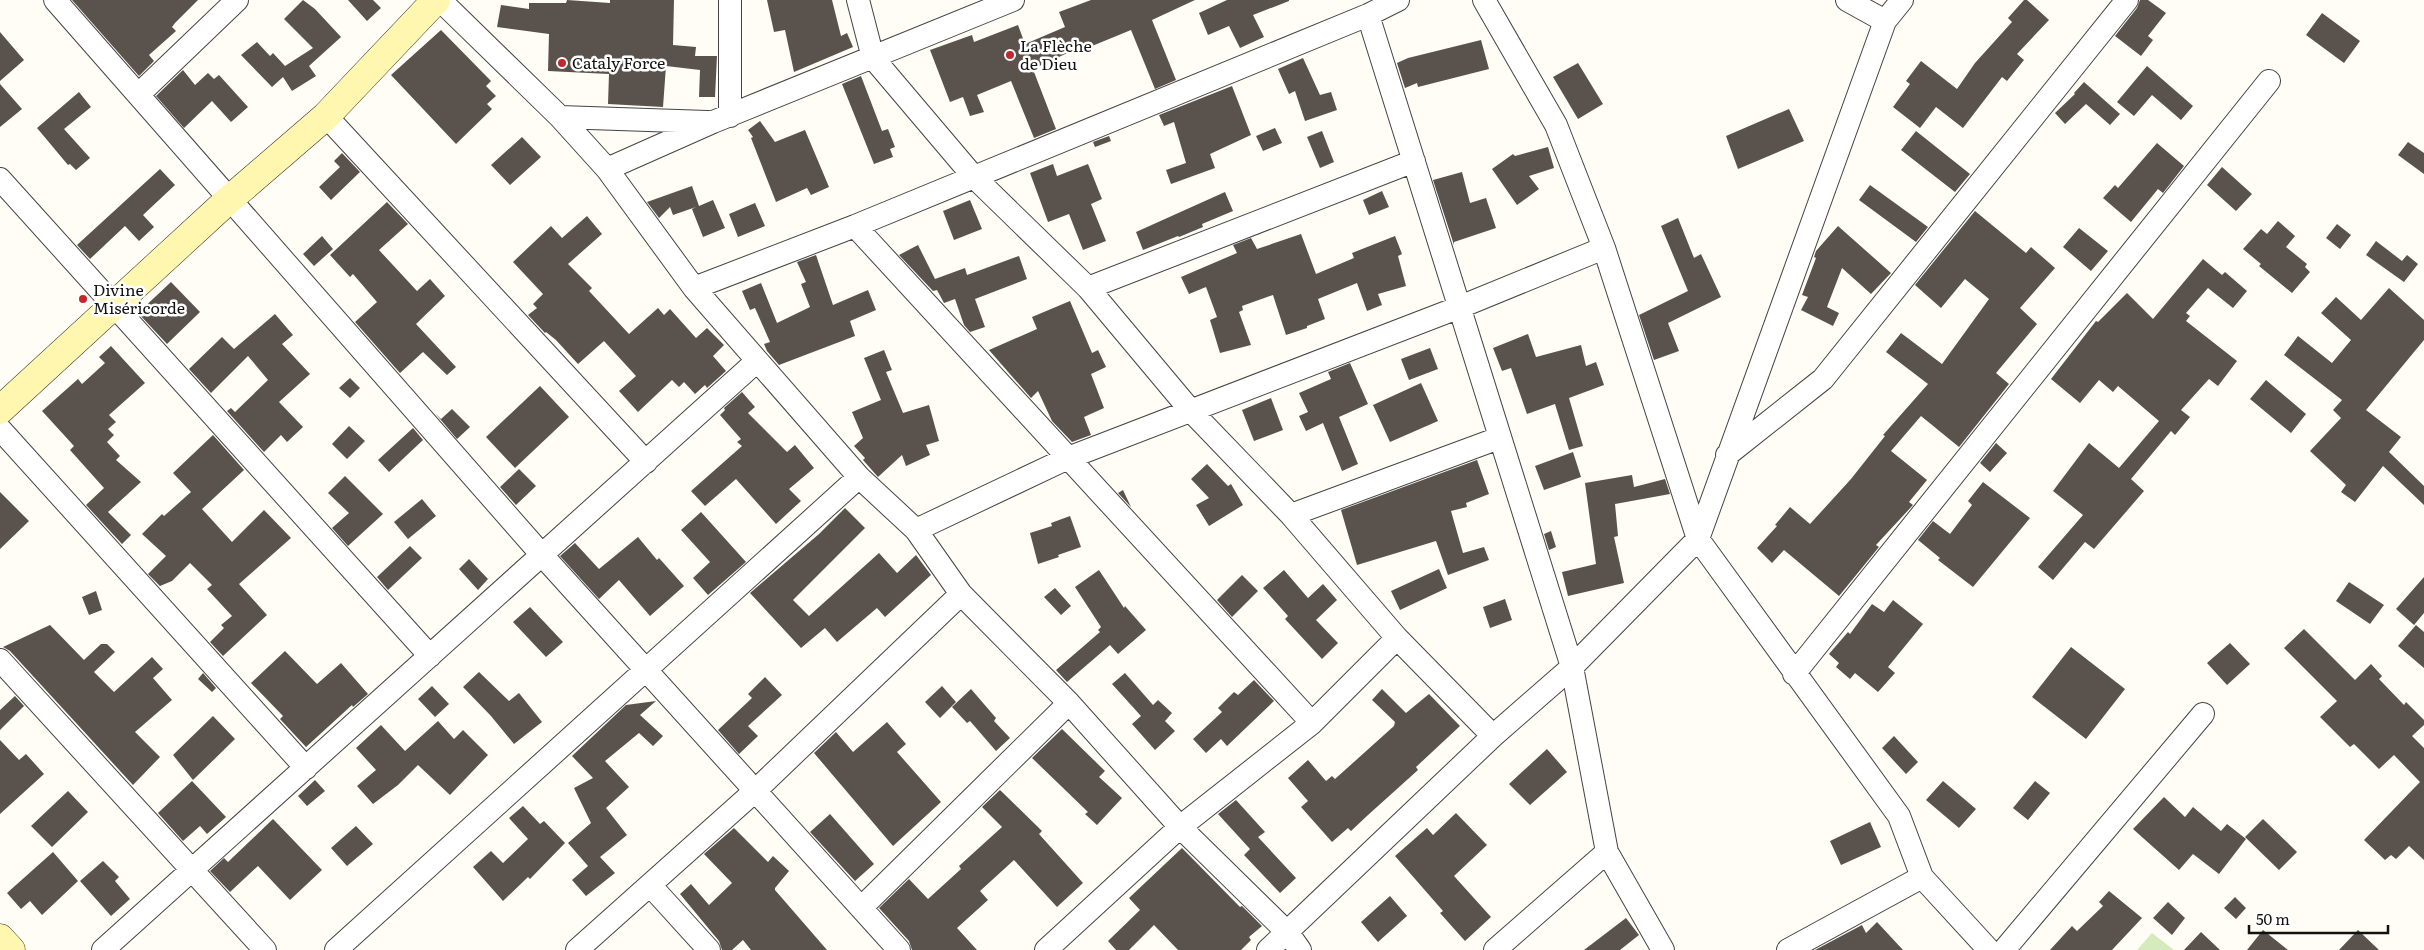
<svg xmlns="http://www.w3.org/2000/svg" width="2424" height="950" font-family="Literata,serif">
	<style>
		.green { fill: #d5ebbd }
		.building { fill: #5a524d }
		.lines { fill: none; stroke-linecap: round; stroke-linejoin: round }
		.street-casing { stroke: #444; stroke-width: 24 }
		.secondary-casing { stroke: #333; stroke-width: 29 }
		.street { stroke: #fff; stroke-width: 22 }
		.secondary { stroke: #fff6b0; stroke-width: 28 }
		.poi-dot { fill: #c4262e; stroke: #fff; stroke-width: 2 }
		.labels { text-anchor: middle; stroke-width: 5; stroke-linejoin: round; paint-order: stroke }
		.poi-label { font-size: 16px; fill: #111; stroke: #fff; text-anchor: start }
	</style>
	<rect width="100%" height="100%" fill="#fffdf5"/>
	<!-- green -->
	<path class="green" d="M2152 933 2174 950H2137Z"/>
	<!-- building -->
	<path class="building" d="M72 0H198L175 23 172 27 176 31 149 55 154 61 139 76Z
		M303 0 315 9 341 37 309 66 316 76 292 91 283 77 272 87 241 55 257 42 270 56 273 53 285 66 313 48 284 19Z
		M348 0H373L381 8 367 21Z
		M567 0 610 3V0H674L673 45 696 47 695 56H717L715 97H699L700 70 666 66 663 107 608 104 609 74 548 71 549 34 497 27 501 5 529 9V3H566Z
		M767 0H832L841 36 847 33 853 47 794 72 785 30 774 32Z
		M1091 0H1195L1152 20 1176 80 1155 89 1131 30 1075 53 1074 50 1035 68 1036 72H1034L1056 129 1034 138 1011 81 977 95 984 112 970 116 963 97 950 102 930 50 972 35 974 42 1018 25 1025 44 1065 27 1059 12Z
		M1227 0H1289V1L1253 15 1264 37 1240 48 1229 26 1208 35 1199 13Z
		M2024 0H2027L2049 20 2017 54 2024 60 2007 81 2002 77 1963 128 1936 107 1920 128 1893 107 1910 84 1906 81 1921 61 1957 89 1975 63 2012 22 2008 18Z
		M2140 0H2148L2166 13 2148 36 2153 40 2141 56 2115 36 2137 8Z
		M2322 13 2360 41 2344 63 2306 35Z
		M441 30 491 81 486 86 496 96 487 104 492 109 456 144 391 75Z
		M0 32 24 60 0 81Z
		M1481 40 1489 69 1418 87 1417 83 1405 88 1397 63 1408 58Z
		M1303 58 1320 95 1331 92 1337 110 1305 121 1295 91 1289 94 1278 69Z
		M1578 63 1603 104 1578 119 1553 77Z
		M2147 66 2193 106 2181 120 2152 95 2134 116 2117 102Z
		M183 70 195 85 208 73 214 79 219 75 248 107 231 122 212 101 184 128 156 96Z
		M861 76 882 131 888 129 895 147 890 149 893 157 874 164 842 84Z
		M2084 82 2120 114 2110 125 2086 104 2065 124 2055 113 2075 94 2074 93Z
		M0 84 22 109 0 127Z
		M1232 86 1251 135 1210 154 1215 168 1171 184 1166 170 1186 163 1174 122 1164 126 1159 115Z
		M79 92 91 107 64 129 90 158 76 170 70 164 68 165 37 128Z
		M1789 109 1804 141 1738 169 1726 136Z
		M760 121 775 142 805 130 829 187 811 195 807 188 776 202 751 138 753 137 748 130Z
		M1275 128 1282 143 1263 151 1256 136Z
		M1322 131 1334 162 1320 168 1307 137Z
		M1916 131 1970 174 1955 192 1901 150Z
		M1109 136 1111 141 1095 147 1093 142Z
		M522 137 541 157 510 185 491 165Z
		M2408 142 2424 153V174L2398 155Z
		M2157 143 2184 166 2163 193 2158 189 2131 222 2103 198 2115 185 2118 188Z
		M1548 147 1554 168 1529 176 1539 189 1517 205 1492 169 1513 154 1515 156Z
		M342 153 360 172 331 200 319 187 340 167 334 161Z
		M1053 164 1057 176 1088 164 1102 199 1091 204 1106 241 1083 250 1069 214 1048 222 1030 173Z
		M2222 167 2252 194 2236 211 2207 185Z
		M160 169 175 185 143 215 154 227 139 241 125 226 90 259 77 245Z
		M1462 172 1470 203 1486 198 1496 228 1454 242V245L1433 180Z
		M1870 185 1928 227 1916 242 1859 200Z
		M692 186 699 206 713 200 725 228 703 237 692 209 696 207 673 215 670 207 659 218 647 202Z
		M1382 191 1389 207 1369 215 1363 200Z
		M1225 192 1233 211 1202 224 1203 227 1179 237 1178 236 1143 250 1136 232Z
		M970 200 982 229 954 240 943 211Z
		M387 202 408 224 379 250 417 291 430 279 445 296 416 324 456 367 447 375 423 352 400 373 355 322 377 302 353 274 350 277 330 255Z
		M755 203 765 226 738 237 729 214Z
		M1975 211 2026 253 2031 247 2055 268 2020 308 2037 324 1996 373 2009 384 1959 447 1921 416 1891 451 1927 480 1909 502 1913 505 1876 545 1879 547 1839 596 1784 550 1772 563 1757 548 1777 526 1775 525 1790 507 1810 524 1851 479 1885 436 1883 435 1928 384 1886 352 1901 333 1942 364 1989 299 1965 279 1941 308 1915 285Z
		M587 216 602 234 568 264 592 288 589 291 629 334 658 308 664 315 670 309 696 338 707 328 724 345 713 356 726 371 707 388 705 385 695 394 684 382 679 387 672 380 638 412 619 391 636 376 604 341 578 364 556 340 546 332 545 333 528 315 537 308 533 304 543 294 513 262 551 226 562 238Z
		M1678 218 1694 258 1701 254 1721 297 1668 323 1679 351 1654 360 1639 315 1688 291 1661 226Z
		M2278 221 2295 236 2286 247 2307 264 2305 267 2310 272 2292 293 2259 266 2261 264 2243 249 2261 229 2267 234Z
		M2337 224 2351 235 2340 249 2326 238Z
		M1838 226 1891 273 1871 294 1842 268 1827 307 1839 313 1833 326 1801 310 1808 297 1802 295 1816 258 1814 257 1816 251Z
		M2079 228 2108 251 2091 271 2063 247Z
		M1301 234 1316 274 1354 258 1352 253 1395 236 1402 254 1398 256 1406 286 1378 294 1382 305 1367 311 1357 283 1318 299 1325 319 1307 326V328L1286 335 1273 295 1242 306 1243 310 1239 312 1251 345 1220 353 1210 320 1217 317 1206 287 1189 294 1181 277 1237 253 1233 245 1251 238 1257 249Z
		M322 236 333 249 314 266 303 254Z
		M2376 241 2402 261 2407 255 2418 264 2404 282 2366 255Z
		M918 245 935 279 965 268 967 275 1019 256 1027 279 975 299 985 327 970 332 964 325 955 299 944 303 937 290 933 291 899 255Z
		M816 255 833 305 868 290 876 310 850 321 855 336 779 365 767 351 764 344 770 342 755 308 750 310 742 291 761 283 777 323 810 307 801 284 806 282 797 262Z
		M2203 259 2222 275 2225 272 2247 291 2233 308 2208 288 2186 313 2190 316 2186 321 2237 361 2218 386 2209 379 2181 410 2190 417 2175 435 2171 431 2131 479 2144 491 2094 549 2085 542 2053 580 2038 567 2083 515 2053 491 2089 443 2119 468 2159 421 2118 386 2113 392 2099 380 2080 403 2051 379 2096 321 2098 322 2127 293 2153 319Z
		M171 282 200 312 167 344 138 313Z
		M2389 288 2424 320V340L2366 410 2401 437 2389 452 2424 486V505L2383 466 2355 502 2341 492 2346 485 2310 451 2341 418 2333 410 2342 400 2284 355 2298 336 2332 363 2351 340 2321 313 2336 297 2361 320Z
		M1070 301 1092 353 1098 350 1106 367 1091 374 1104 408 1084 417 1091 435 1072 442 1052 421 1038 391 1031 398 989 350 1037 329 1032 317Z
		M275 314 293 335 282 344 310 374 279 402 303 427 287 442 281 435 264 452 227 411 231 408 235 412 268 380 248 356 211 393 189 369 222 337 234 349Z
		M1528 334 1536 357 1581 345 1586 366 1596 362 1604 385 1569 398 1583 446 1569 450 1555 404 1527 414 1511 368 1502 371 1493 348Z
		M111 346 145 383 109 415 116 422 108 429 114 435 107 442 120 456 116 460 141 482 108 512 131 535 122 544 86 505 104 488 70 450 74 446 42 411 78 379 82 384 105 363 99 357Z
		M1430 348 1438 369 1409 380 1401 359Z
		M884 350 892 370 886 372 903 413 929 405 939 441 926 445 930 455 906 466 902 455 878 477 863 460 865 458 854 446 863 438 852 412 881 400 864 358Z
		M1350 363 1368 404 1339 417 1358 464 1342 471 1323 423 1306 431 1299 416 1308 412 1299 393 1331 379 1328 372Z
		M350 378 360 388 350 398 339 388Z
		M2266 380 2306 414 2291 433 2250 399Z
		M1421 383 1438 421 1390 442 1373 405Z
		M540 386 569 417 515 468 486 437Z
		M742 392 755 407 748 413 787 452 795 445 814 468 789 489 801 501 776 524 736 479 705 506 691 491 742 446 737 442 741 439 720 415 725 410 724 408Z
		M1271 398 1283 430 1254 441 1242 410Z
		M452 409 470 427 457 439 435 413 441 419Z
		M349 426 365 441 347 459 332 444Z
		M413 428 423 440 389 472 378 460Z
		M213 435 244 470 202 509 232 542 264 510 291 538 239 584 267 615 223 656 210 642 224 628 221 625 232 616 207 589 212 585 190 563 172 581 160 586 148 574 166 556 142 534 162 514 164 516 191 492 173 473Z
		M1996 443 2007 453 1990 472 1980 463Z
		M1573 452 1581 477 1544 490 1535 466Z
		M1477 460 1489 494 1466 503 1467 507 1451 511 1463 553 1484 547 1489 560 1448 575 1436 541 1357 565 1341 510Z
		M1207 464 1228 486 1231 484 1243 505 1209 526 1196 505 1209 498 1191 479Z
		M519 469 536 486 516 505 500 487Z
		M1632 475 1634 487 1665 479 1670 494 1615 504 1618 536 1614 537 1624 583 1568 596 1562 572 1596 564 1585 483Z
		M345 476 383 514 348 546 332 528 349 513 328 493Z
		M1983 482 2030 518 1973 587 1938 560 1940 558 1918 540 1933 521 1950 534 1972 505 1968 501Z
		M1123 490 1131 507 1118 493Z
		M0 492 29 521 0 549Z
		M422 499 436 516 408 539 394 522Z
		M845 508 865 528 793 600 809 616 879 553 897 573 916 555 931 575 885 617 877 608 837 642 825 628 801 648 750 593 819 534Z
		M701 512 746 562 708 595 693 578 710 562 681 530Z
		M1070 516 1081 547 1058 555 1059 557 1038 564 1030 533 1052 526 1051 523Z
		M1551 531 1556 547 1549 550 1544 534Z
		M638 537 657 560 659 558 684 586 650 616 619 580 599 599 560 556 575 543 599 569Z
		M410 546 422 558 388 590 377 577Z
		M469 559 488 579 478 590 459 569Z
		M1439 569 1447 588 1400 610 1391 591Z
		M1099 570 1124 608 1125 606 1146 630 1118 654 1110 645 1067 682 1056 670 1100 632 1098 630 1101 627 1075 587Z
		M1284 570 1308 598 1323 584 1337 600 1316 620 1338 643 1322 659 1285 619 1288 616 1263 588Z
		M1242 575 1258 591 1232 617 1217 600Z
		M2424 577V613L2414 625 2396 609Z
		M2349 582 2384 605 2370 624 2336 601Z
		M1055 588 1071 606 1061 615 1044 597Z
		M96 591 102 610 89 615 82 597Z
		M1505 599 1512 620 1490 628 1483 607Z
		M1893 600 1923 624 1888 667 1895 673 1878 692 1855 673 1850 679 1836 667 1839 663 1829 654 1848 632 1850 634 1872 604 1884 612Z
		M530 607 563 642 546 657 513 622Z
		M50 625 84 660 101 644H107L115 652 94 672 114 692 152 657 163 669 153 678 172 700 135 732 160 757 133 785 10 651 3 647Z
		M2416 625 2424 632V668L2398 646Z
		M2304 629 2355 680 2371 664 2382 676 2379 679 2404 705 2406 702 2424 720V725L2412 736 2424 748V860L2409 846 2396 859 2391 855 2385 860 2364 840 2420 782 2394 755 2379 769 2354 744 2350 747 2320 717 2337 701 2284 648Z
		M2230 643 2250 664 2227 685 2207 663Z
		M2071 647 2125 689 2086 739 2032 697Z
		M285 651 317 684 341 663 368 694 353 707 352 705 306 747 280 719 283 716 251 683Z
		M479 672 509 701 519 693 542 722 514 744 491 716 463 687Z
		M203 673 216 688 212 692 198 679Z
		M1125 673 1153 705 1158 700 1172 713 1165 721 1175 731 1155 750 1132 724 1141 716 1112 684Z
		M765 677 782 695 748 726 758 736 739 754 718 730 752 698 748 694Z
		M1254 680 1274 701 1227 746 1221 739 1206 753 1193 739 1222 712 1218 708 1234 692 1238 695Z
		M432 686 449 704 435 717 418 699Z
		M942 686 956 702 940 718 925 702Z
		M971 689 996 718 994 721 1010 738 996 751 970 721 967 723 952 707Z
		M1382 689 1406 713 1429 694 1460 726 1416 767 1418 770 1368 815 1351 831 1348 828 1332 842 1301 807 1308 801 1288 778 1308 760 1326 781 1332 776 1335 779 1394 726 1395 722 1372 700Z
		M15 696 24 706 0 730V710Z
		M656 701 640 715 663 736 653 746 639 733 605 761 629 787 606 808 627 835 600 857 615 873 586 896 572 880 588 866 568 843 591 823 574 788 593 778 572 756 626 705Z
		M213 716 235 739 193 780 173 755Z
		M438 721 454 739 463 730 488 755 450 795 418 765 398 785 373 804 357 786 376 770 356 748 381 725 405 751Z
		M887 722 906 744 897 752 941 802 893 846 814 753 836 732 853 752Z
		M1062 729 1105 771 1099 777 1122 798 1097 825 1085 814 1088 812 1032 758Z
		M1894 736 1918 762 1906 774 1882 748Z
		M0 740 19 760 26 754 44 774 0 814Z
		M1547 749 1567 772 1530 805 1509 784Z
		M315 780 325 791 307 806 298 796Z
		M192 781 226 817 207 834 200 826 183 841 158 813Z
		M1943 781 1976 809 1959 828 1926 800Z
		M2035 781 2050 793 2028 820 2013 808Z
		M1000 790 1042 831 1039 834 1083 883 1057 907 1014 860 980 891 988 900 957 928 977 950H912L909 941 879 908 909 879 928 899 961 869 959 866 1002 827 982 807Z
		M68 791 88 812 52 847 31 826Z
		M2164 797 2185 817 2193 807 2221 831 2227 824 2246 839 2219 874 2193 854 2179 870 2133 829Z
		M1236 800 1265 832 1258 837 1296 878 1280 893 1244 855 1250 849 1218 814Z
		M523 806 540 824 544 821 565 843 530 879 528 877 503 901 473 867 491 851 503 863 528 839 509 818Z
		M1456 813 1487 845 1454 876 1491 917 1465 941 1440 913 1443 911 1395 856 1427 828 1433 835Z
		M830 814 874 864 855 881 810 832Z
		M273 819 322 870 290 900 258 866 230 892 210 871 224 858 228 862Z
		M2263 819 2297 852 2279 870 2245 837Z
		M1870 822 1881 847 1841 865 1830 841Z
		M356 826 373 844 347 866 331 848Z
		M734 828 768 862 773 856 789 871 775 888V890L827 950H751L743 940 732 950H722L719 941 680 894 691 884 709 905 732 883 704 854Z
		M1182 848 1240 907 1242 906 1262 926 1249 937 1251 940 1241 950H1178L1154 925 1129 950H1116L1108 941 1140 910 1129 898Z
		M53 852 78 881 42 915 30 901 21 909 7 893Z
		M103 861 119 877 115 881 130 899 111 916 80 881Z
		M2109 891 2142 918 2112 950H2050L2072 926 2077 931 2103 906 2099 902Z
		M1390 896 1407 916 1378 942 1361 922Z
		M2235 897 2246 908 2236 919 2224 908Z
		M2168 902 2185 918 2172 935 2153 918Z
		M1626 918 1639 935 1620 950H1584Z
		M1877 922 1903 950H1815L1862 925 1866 933Z
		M2263 930 2288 950H2247Z
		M2358 930 2379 950H2339Z
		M2201 932 2220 950H2184Z"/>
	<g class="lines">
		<defs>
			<path id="street" d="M55 0 542 555 899 950
				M440 0 560 117 607 169 694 288 859 477 916 530 961 594 1069 703 1180 827 1288 933 1300 950
				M858 0 873 58 973 176 1088 288 1191 411 1291 515 1397 638 1493 736
				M1484 0 1556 125 1604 248 1698 539 1899 816 1922 877 1989 950
				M1847 0 1885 21
				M1368 15 1572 667 1607 852 1663 950
				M139 94 237 0
				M326 116 646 462
				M730 116V0
				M560 117 707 122
				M607 169 713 122 1013 0
				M0 179 430 656
				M855 226 1312 723
				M694 288 855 226 1368 15 1398 0
				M1088 288 1414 161
				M0 429 306 768
				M1727 455 1823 379 2127 0
				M1291 515 1499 438
				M916 530 1068 458 1460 307 1604 248
				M0 660 265 950
				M1794 674 2269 81
				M650 885 709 950
				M861 908 1069 703
				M103 950 757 361
				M336 950 859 477
				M577 950 755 791 961 594
				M1046 950 1180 827 1312 723 1397 638
				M1268 950 1493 736 1572 667 1698 539 1885 21 1902 0
				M1495 950 1607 852
				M1788 950 1922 877
				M2004 950 2203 714"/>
			<path id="secondary" d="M0 410 224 204 326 116 436 0
				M0 938 11 950"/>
		</defs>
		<!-- street casing -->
		<use href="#street" class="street-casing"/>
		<!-- secondary casing -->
		<use href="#secondary" class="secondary-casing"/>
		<!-- street -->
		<use href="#street" class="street"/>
		<!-- secondary -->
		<use href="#secondary" class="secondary"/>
	</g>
	<!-- markers -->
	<g class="poi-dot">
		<circle cx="1010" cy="55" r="5"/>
		<circle cx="562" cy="63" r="5"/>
		<circle cx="83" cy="299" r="5"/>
	</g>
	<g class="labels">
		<!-- poi labels -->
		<g class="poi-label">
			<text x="1020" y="52">La Flèche<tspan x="1020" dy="18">de Dieu</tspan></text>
			<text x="572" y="69">Cataly Force</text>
			<text x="93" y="296">Divine<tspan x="93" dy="18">Miséricorde</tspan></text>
		</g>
	</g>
	<!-- scale -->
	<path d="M2249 925v8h139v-8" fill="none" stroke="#111111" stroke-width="2.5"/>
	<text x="2256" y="925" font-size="15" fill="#111111" stroke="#ffffff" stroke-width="4" paint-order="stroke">50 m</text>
</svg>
